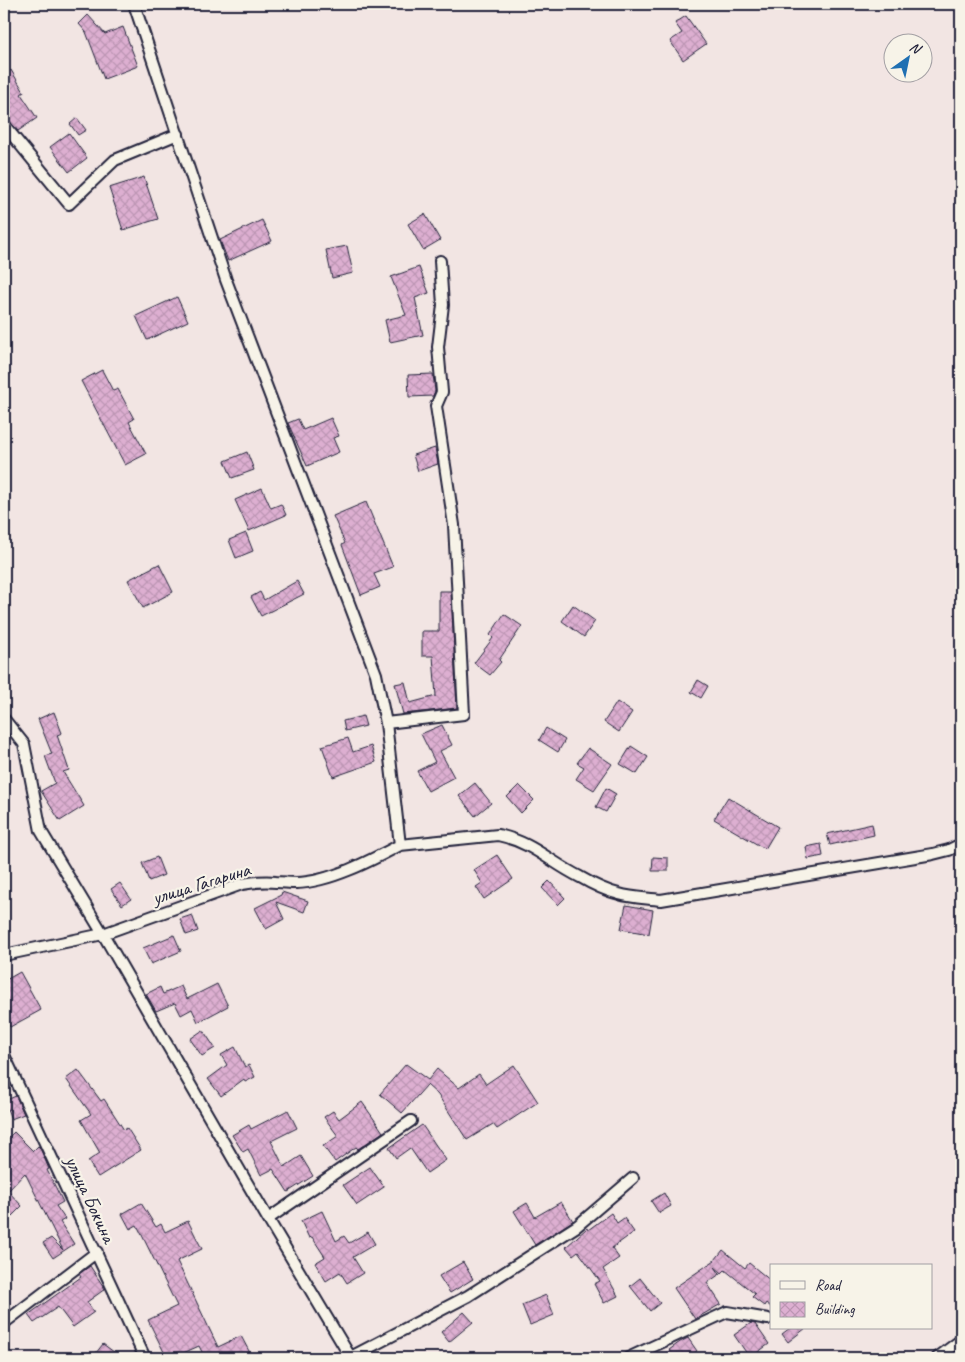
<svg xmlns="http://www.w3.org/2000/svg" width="965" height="1362" font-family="Caveat,sans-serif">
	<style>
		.building { fill: url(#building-cross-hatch); stroke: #22223b }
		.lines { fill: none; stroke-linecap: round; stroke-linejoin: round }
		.minor-casing { stroke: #22223b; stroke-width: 14 }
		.minor { stroke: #f7f3e8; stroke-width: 10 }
		.labels { text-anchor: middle; stroke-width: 4.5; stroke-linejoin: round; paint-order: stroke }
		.street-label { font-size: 20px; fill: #22223b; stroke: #f7f3e8 }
	</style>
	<defs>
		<pattern id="building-cross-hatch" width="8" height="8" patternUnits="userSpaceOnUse" patternTransform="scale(1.25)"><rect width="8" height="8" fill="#ddafd1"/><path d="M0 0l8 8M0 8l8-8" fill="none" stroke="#bd96b4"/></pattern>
	</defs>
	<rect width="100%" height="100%" fill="#f2e5e3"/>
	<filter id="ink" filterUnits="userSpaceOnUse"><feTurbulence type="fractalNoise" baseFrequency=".02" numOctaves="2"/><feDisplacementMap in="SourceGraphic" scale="10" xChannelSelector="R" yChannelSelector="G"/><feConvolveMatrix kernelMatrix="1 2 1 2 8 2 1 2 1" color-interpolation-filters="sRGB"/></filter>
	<g filter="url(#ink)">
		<!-- building -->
		<path class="building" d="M88 15 105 34 123 27 138 66 104 79 86 32 79 24Z
			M686 16 706 44 683 60 670 41 682 33 675 23Z
			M11 70 24 92 21 94 37 118 18 131 9 120 4 118V75Z
			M77 118 86 130 78 135 70 124Z
			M69 133 87 158 69 172 50 147Z
			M144 177 158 219 123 230 109 188Z
			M425 214 440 240 423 250 408 224Z
			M262 220 272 241 228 261 220 240Z
			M347 246 353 273 332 278 326 250Z
			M419 267 429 293 415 298 423 335 390 342 385 320 406 315 391 277Z
			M177 297 188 321 147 340 136 316Z
			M102 370 113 391 118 389 134 419 129 422 146 454 125 465 81 381Z
			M433 374 435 391 433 396 409 397 408 375Z
			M331 418 339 436 333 438 339 452 307 466 288 423 298 419 303 430Z
			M435 448 438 464 418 471 413 455Z
			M247 452 254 470 232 478 225 461Z
			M262 488 271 508 281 504 286 515 249 531 235 500Z
			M366 502 393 567 374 574 380 587 361 595 342 545 345 543 333 516Z
			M246 533 253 551 236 558 229 540Z
			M159 564 173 592 143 608 128 580Z
			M297 581 304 594 261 616 251 597 260 592 264 600Z
			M439 591H451L457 708 403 714 395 684 405 682 410 703 436 696 433 656H422V631H439Z
			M573 605 595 621 584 637 562 621Z
			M504 614 522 626 499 660 501 662 490 675 474 663 493 638 490 635Z
			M698 680 708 686 701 698 691 692Z
			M617 702 632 712 619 732 604 722Z
			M54 712 62 733 57 735 69 770 63 772 84 806 60 821 41 791 55 783 45 756 52 754 38 719Z
			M363 716 366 726 345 731 343 721Z
			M442 725 452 745 440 751 454 777 428 791 417 771 435 762 421 734Z
			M546 728 565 740 558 752 539 740Z
			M348 738 353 752 371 746 376 762 333 777 322 746Z
			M631 746 648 757 637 774 620 764Z
			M588 748 612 764 594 790 576 779 584 767 577 763Z
			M475 783 491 803 475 816 459 796Z
			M519 785 534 800 521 813 507 797Z
			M606 788 616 794 606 812 596 807Z
			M728 797 778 827 765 849 714 819Z
			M872 824 874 835 830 845 827 834Z
			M821 844 823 856 808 859 806 847Z
			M497 855 513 879 484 899 476 887 482 883 474 870Z
			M157 857 164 875 149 881 142 863Z
			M653 857 668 858V871H652Z
			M549 881 565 898 558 905 542 888Z
			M120 883 131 899 122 905 111 889Z
			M282 892 308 901 304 912 276 902 284 919 266 929 255 908 281 895Z
			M626 905 653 910 649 934 621 929Z
			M192 915 198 931 186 935 180 919Z
			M174 935 181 951 151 964 143 948Z
			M20 972 41 1010 10 1027 4 1015V981Z
			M217 984 228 1006 198 1022 192 1009 181 1015 175 1003 156 1011 146 994 160 987 163 994 181 986 187 999Z
			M203 1030 215 1048 202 1056 190 1039Z
			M235 1047 245 1067 249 1065 255 1077 245 1082 244 1079 221 1096 208 1079 227 1065 221 1055Z
			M406 1064 428 1080 437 1069 459 1088 479 1074 486 1084 514 1065 538 1102 497 1129 493 1124 467 1140 438 1095 427 1085 402 1113 380 1094Z
			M78 1070 101 1101 104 1099 124 1130 127 1128 141 1150 98 1177 88 1161 100 1153 81 1120 91 1114 66 1079Z
			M16 1096 24 1114 11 1119 4 1101Z
			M362 1102 383 1132 358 1149 356 1147 335 1162 323 1146 338 1136 324 1117 333 1111 339 1119Z
			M288 1110 297 1128 271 1141 284 1167 301 1156 313 1176 288 1192 273 1169 261 1175 248 1149 243 1152 232 1135 249 1125 251 1129Z
			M422 1125 446 1160 427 1173 410 1148 396 1158 389 1148Z
			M14 1132 33 1151 38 1146 40 1148 49 1169 47 1170 63 1202 56 1206 65 1219 60 1222 74 1244 53 1258 43 1243 51 1238 63 1250 25 1173 8 1191 22 1206 4 1224V1142Z
			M370 1167 384 1187 357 1205 343 1185Z
			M664 1193 671 1206 659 1213 651 1201Z
			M561 1202 573 1221 535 1245 514 1211 527 1203 535 1217Z
			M141 1203 156 1227 161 1224 165 1232 188 1221 202 1249 177 1261 218 1347 241 1336 250 1353 240 1358H205L199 1346 172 1358H167L148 1320 177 1306 137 1225 130 1229 122 1214Z
			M322 1211 336 1241 344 1236 349 1243 368 1232 375 1244 353 1257 363 1273 347 1283 340 1272 326 1281 315 1263 325 1257 312 1237 309 1238 301 1221Z
			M611 1213 617 1223 624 1218 634 1232 612 1248 619 1258 603 1269 618 1296 604 1303 594 1284 600 1281 578 1251 573 1255 566 1247 587 1228 588 1230Z
			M723 1250 745 1268 749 1263 771 1281V1307L766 1303 764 1306 752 1297 755 1294 725 1270 722 1273 715 1267 720 1274 707 1283 721 1304 695 1319 674 1288 715 1260Z
			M463 1262 473 1279 450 1293 439 1276Z
			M90 1266 105 1289 87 1302 94 1312 73 1327 58 1307 34 1323 28 1315 81 1277 79 1274Z
			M640 1278 660 1303 650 1311 630 1286Z
			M546 1295 554 1315 530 1325 522 1305Z
			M464 1312 473 1322 449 1342 441 1332Z
			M751 1323 755 1324 769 1344 750 1358 734 1335Z
			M790 1328H806L788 1342 782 1334Z
			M688 1338 697 1351 687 1358H658L670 1351 669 1350 680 1342Z
			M103 1344 122 1358H92Z"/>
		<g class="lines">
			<defs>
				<path id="minor" d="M134 4 226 280 376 674 386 723 400 845
					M4 125 69 204 115 160 178 134
					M4 719 24 744 41 831 103 934 268 1219 351 1358
					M386 723 464 714 454 525 436 406 442 392 438 347 443 305 440 261
					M4 955 103 934 242 884C253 882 265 881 276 882 283 882 289 883 296 883 330 882 370 861 400 845L498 835C532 842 550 862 580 877 592 884 606 891 619 894 632 898 647 898 661 900L933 854 949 850 961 844
					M4 1055 145 1358
					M268 1219 411 1121
					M4 1323 97 1252
					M351 1357 468 1296 577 1226 633 1178
					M628 1358 727 1312 768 1319
					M937 1358 961 1340"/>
			</defs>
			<!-- minor casing -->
			<use href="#minor" class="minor-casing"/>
			<!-- minor -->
			<use href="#minor" class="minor"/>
		</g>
	</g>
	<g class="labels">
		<!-- street labels -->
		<g class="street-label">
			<text transform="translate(201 883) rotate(-17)" y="7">улица Гагарина</text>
			<text transform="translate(91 1199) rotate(65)" y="7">улица Бокина</text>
		</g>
	</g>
	<!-- margin -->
	<rect width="965" height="1362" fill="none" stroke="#f7f3e8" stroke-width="20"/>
	<rect x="10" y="10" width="945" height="1342" fill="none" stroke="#22223b" stroke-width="2" filter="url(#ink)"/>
	<!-- legend -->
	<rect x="770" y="1264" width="162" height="65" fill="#f7f3e8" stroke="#a29fa3"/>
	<rect x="780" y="1281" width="25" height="8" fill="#f7f3e8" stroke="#a29fa3"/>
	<text x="815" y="1290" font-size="15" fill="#22223b">Road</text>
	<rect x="780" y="1302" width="25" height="15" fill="url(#building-cross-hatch)" stroke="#a29fa3"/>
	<text x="815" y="1314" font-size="15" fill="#22223b">Building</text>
	<!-- north arrow -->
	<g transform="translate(908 58) rotate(33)"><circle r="24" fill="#f7f3e8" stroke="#a29fa3"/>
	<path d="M0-4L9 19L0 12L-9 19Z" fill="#1f6fb2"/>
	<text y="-8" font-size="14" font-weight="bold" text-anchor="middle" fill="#22223b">N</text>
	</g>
</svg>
